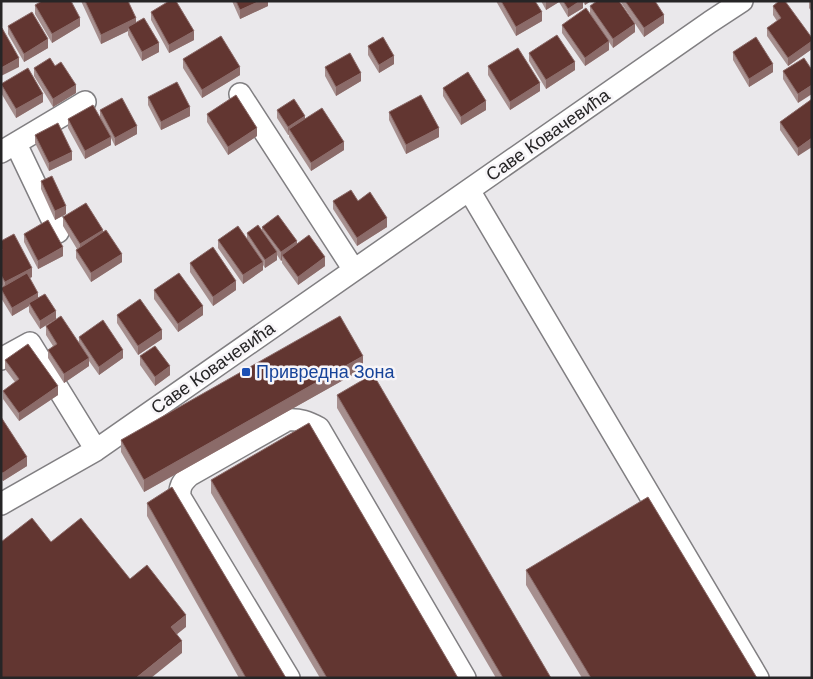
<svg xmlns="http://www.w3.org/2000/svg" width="813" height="679" font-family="Arial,sans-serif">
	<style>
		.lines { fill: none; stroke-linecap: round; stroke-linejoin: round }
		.minor-casing { stroke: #817f82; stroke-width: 24 }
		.minor { stroke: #fff; stroke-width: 21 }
		.wall { fill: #a68f8e }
		.shaded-wall { fill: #8b6b69 }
		.building { fill: #623631; stroke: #8b6b69 }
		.transit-dot { fill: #1a4fb4; stroke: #f7f5f8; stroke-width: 2 }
		.labels { text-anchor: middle; stroke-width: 5; stroke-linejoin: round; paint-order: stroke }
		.street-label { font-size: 18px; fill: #262526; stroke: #f7f5f8 }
		.transit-label { font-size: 18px; fill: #164399; stroke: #f7f5f8; text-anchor: start }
	</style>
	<rect width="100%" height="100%" fill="#eae8eb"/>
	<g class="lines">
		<defs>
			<path id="minor" d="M240 94 354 270
				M16 144 58 232
				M1 152 85 102
				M469 190 758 678
				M1 359 30 343 96 450
				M1 504 96 450 710 22 742 1
				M289 678 180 497C179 487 182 482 190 475L287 420C300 419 308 422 319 428L465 678"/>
		</defs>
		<!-- minor casing -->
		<use href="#minor" class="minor-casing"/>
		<!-- minor -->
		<use href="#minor" class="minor"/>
	</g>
	<!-- wall -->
	<path class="wall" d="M81 1H128L136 22 159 52 142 61 128 35V31L101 44Z
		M232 1H268V6L240 19Z
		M496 1H535L542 21 516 36Z
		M541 1H591L585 5 583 2V8L568 17 559 2 546 10Z
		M620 1H655L664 23 644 37Z
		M809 1H812V12L809 8Z
		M35 5 80 26 52 43 35 14Z
		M590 6 635 32 613 48 607 39 609 50 585 66 562 33V25L590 14Z
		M773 6 812 38V49L788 66 767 36V28L777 21 773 15Z
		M151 12 194 40 169 53 151 20Z
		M8 26 48 48 24 62 8 34Z
		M368 46 394 64 379 73 368 55Z
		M733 52 773 72 749 87 733 60Z
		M529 53 575 70 546 89 529 61Z
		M804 58 798 103 783 79V71Z
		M183 59 240 75 202 98 183 68Z
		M55 66 76 93 53 107 34 76V68Z
		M488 66 540 91 510 110 488 75Z
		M325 67 361 81 336 96 325 76Z
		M1 84 43 102 16 118 1 93Z
		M443 88 486 110 461 125 443 96Z
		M148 97 190 116 161 130 148 105Z
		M812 99 798 156 780 130V122Z
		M100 110 137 134 115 146 111 138V145L85 159 68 128V119L100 117Z
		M277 110 305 118 344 150 311 171 289 137V135H288L277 118Z
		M389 112 439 137 406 154 389 120Z
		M207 114 257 136 228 155 207 122Z
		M35 135 72 160 49 171 35 143Z
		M41 181 66 214 55 220 41 189Z
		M333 201H358L387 227 357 246 333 209Z
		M63 217 103 232 122 262 91 282 76 258V250L77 249 63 226Z
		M262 227 297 244 325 266 298 285 282 263V260L281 261 277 255V260L265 268 263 265V270L243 284 218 248V240L247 238V233L262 232Z
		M24 234 63 256 38 269 24 242Z
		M1 241 32 277 29 278 38 298 56 319 40 329 29 312V306L12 316 1 298V288L3 287 1 283Z
		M190 263 236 290 213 306 190 272Z
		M154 290 203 315 178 332 154 299Z
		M117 315 162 339 138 355 117 323Z
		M46 326 79 342V337L123 358 99 375 89 361V366L64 383 48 358V350L53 346 46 335Z
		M140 356 170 375 155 386 140 365Z
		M5 360 58 395 19 421 3 399V391L15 382 5 369Z
		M363 369 144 492 121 452V440Z
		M337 395 551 678H496L337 408Z
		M1 417 27 466 3 481 1 479Z
		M211 480 458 678H320L211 493Z
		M147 503 286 678H239L147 516Z
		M526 570 757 678H582L526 585Z"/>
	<!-- shaded-wall -->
	<path class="shaded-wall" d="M260 1H268V6L240 19V10Z
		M546 1H559V2L546 10Z
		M580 1H583V8L568 17V9Z
		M585 1H591L585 5Z
		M542 12V21L516 36V27Z
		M664 15V23L644 37V28Z
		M80 18V26L52 43V34Z
		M136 18V27H128V31L101 44V35Z
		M635 24V32L613 48V39Z
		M194 31V40L169 53V45Z
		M48 39V48L24 62V54Z
		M609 41V50L585 66V58Z
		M812 41V49L788 66V58Z
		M159 43V52L142 61V52Z
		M394 56V64L379 73V65Z
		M19 58V67L1 76V68Z
		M575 62V70L546 89V80Z
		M773 64V72L749 87V79Z
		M240 67V75L202 98V90Z
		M361 73V81L336 96V87Z
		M540 83V91L510 110V102Z
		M76 85V93L53 107V99Z
		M812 85V94L798 103V94Z
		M43 94V102L16 118V109Z
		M486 101V110L461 125V117Z
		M190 107V116L161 130V122Z
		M305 116V125L289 129 288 135V127Z
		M137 126V134L115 146V138Z
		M257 128V136L228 155V147Z
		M439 128V137L406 154V145Z
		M111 137V145L85 159V151Z
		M812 138V147L798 156V148Z
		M344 142V150L311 171V163Z
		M72 152V160L49 171V163Z
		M66 206V214L55 220V211Z
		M387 218V227L357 246V238Z
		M103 230V238L80 253V244Z
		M297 241V249L282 255V260L281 261V252Z
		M63 247V256L38 269V261Z
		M277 252V260L265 268V260Z
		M122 254V262L91 282V273Z
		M325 257V266L298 285V277Z
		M263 262V270L243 284V275Z
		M32 268V277L5 290V282Z
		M236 281V290L213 306V297Z
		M38 293V301L29 303V306L12 316V308Z
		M203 306V315L178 332V324Z
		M56 311V319L40 329V321Z
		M162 330V339L138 355V346Z
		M123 350V358L99 375V367Z
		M363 356V369L144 492V480Z
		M89 358V366L64 383V374Z
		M170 366V375L155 386V377Z
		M58 386V395L19 421V413Z
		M27 457V466L3 481V473Z
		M186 615V627L171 639V627Z
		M182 641V653L151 678H136Z"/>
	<!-- building -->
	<path class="building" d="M42 1H71L80 18 52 34 35 5Z
		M85 1H128L136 18 101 35Z
		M169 1H176L194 31 169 45 151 12Z
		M236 1H260L240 10Z
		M501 1H535L542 12 516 27Z
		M563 1H580L568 9Z
		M597 1H619L635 24 613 39 590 6Z
		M625 1H655L664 15 644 28Z
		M779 1H785L812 38V41L788 58 767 28 781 18 773 6Z
		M586 8 609 41 585 58 562 25Z
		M32 12 48 39 24 54 8 26Z
		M144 18 159 43 142 52 128 27Z
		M1 28H2L19 58 1 68Z
		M557 35 575 62 546 80 529 53Z
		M221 36 240 67 202 90 183 59Z
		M383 37 394 56 379 65 368 46Z
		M756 37 773 64 749 79 733 52Z
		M518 48 540 83 510 102 488 66Z
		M350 53 361 73 336 87 325 67Z
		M50 58 55 66 61 62 76 85 53 99 34 68Z
		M804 58 812 70V85L798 94 783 71Z
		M28 68 43 94 16 109 1 84Z
		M468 72 486 101 461 117 443 88Z
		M177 82 190 107 161 122 148 97Z
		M236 95 257 128 228 147 207 114Z
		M421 95 439 128 406 145 389 112Z
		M122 98 137 126 115 138 100 110Z
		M294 99 305 116 288 127 277 110Z
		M812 99V138L798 148 780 122Z
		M93 105 111 137 85 151 68 119Z
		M322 108 344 142 311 163 289 129Z
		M58 123 72 152 49 163 35 135Z
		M52 176 66 206 55 211 41 181Z
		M351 190 358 201 370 192 387 218 357 238 333 201Z
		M86 203 103 230 80 244 63 217Z
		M278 215 297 241 281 252 262 227Z
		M48 220 63 247 38 261 24 234Z
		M258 225 277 252 265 260 247 233Z
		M238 226 263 262 243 275 218 240Z
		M106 230 122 254 91 273 76 250Z
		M14 234 32 268 5 282 1 275V251L2 250 1 248V241Z
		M309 235 325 257 298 277 282 255Z
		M213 247 236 281 213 297 190 263Z
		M27 273 38 293 12 308 1 289V288Z
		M179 273 203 306 178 324 154 290Z
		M45 294 56 311 40 321 29 303Z
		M140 299 162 330 138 346 117 315Z
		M61 316 89 358 64 374 48 350 57 344 46 326Z
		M340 316 363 356 144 480 121 440Z
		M103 320 123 350 99 367 79 337Z
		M28 344 58 386 19 413 3 391 19 379 5 360Z
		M155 346 170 366 155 377 140 356Z
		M373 374 551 678H503L337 395Z
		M1 417 27 457 3 473 1 471Z
		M309 423 458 678H327L211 480Z
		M172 487 286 678H246L147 503Z
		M648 497 757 678H591L526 570Z
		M32 518 51 542 81 518 130 579 147 565 186 615 171 627 182 641 136 678H1V542Z"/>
	<!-- markers -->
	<rect class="transit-dot" x="241" y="367" width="10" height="10" rx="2.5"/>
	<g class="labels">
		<!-- street labels -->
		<g class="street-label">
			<text transform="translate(548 135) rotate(-35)" y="6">Саве Ковачевића</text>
			<text transform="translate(213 368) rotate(-35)" y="6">Саве Ковачевића</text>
		</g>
		<!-- transit labels -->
		<g class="transit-label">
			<text x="256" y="378">Привредна Зона</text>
		</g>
	</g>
	<!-- border -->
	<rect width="813" height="679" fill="none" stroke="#262526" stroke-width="5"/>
</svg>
